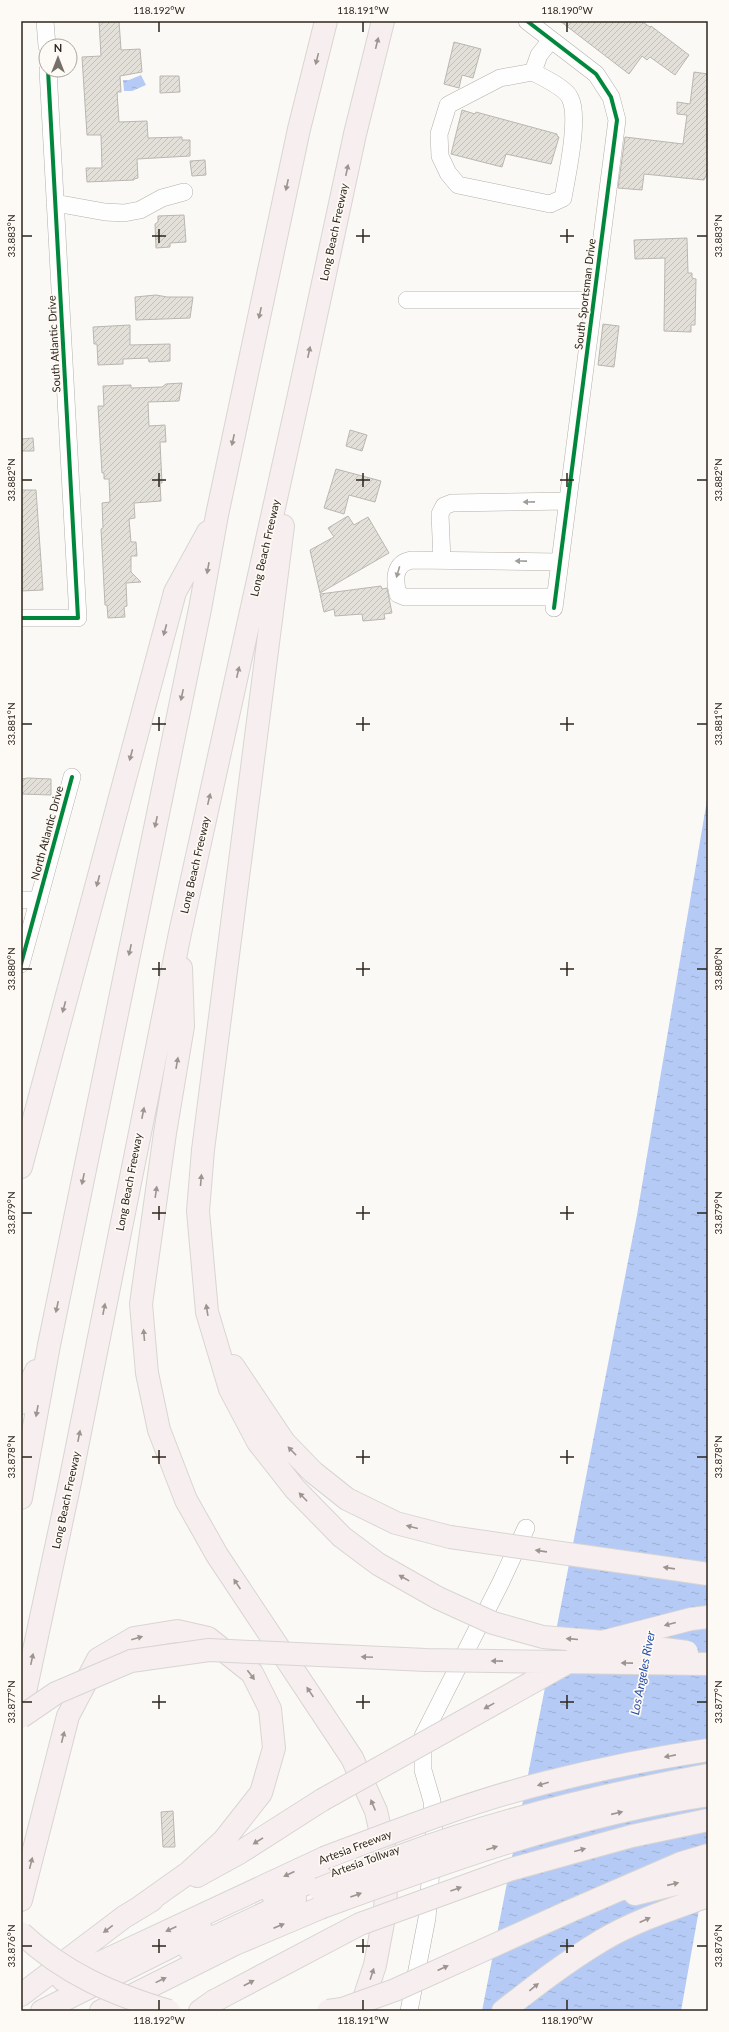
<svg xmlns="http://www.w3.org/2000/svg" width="729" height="2032" font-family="Lato,sans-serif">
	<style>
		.water { fill: url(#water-ripples) }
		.building { fill: url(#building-hatch); stroke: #bab6b0 }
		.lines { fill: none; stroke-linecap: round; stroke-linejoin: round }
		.minor-casing { stroke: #b5b0aa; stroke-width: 18 }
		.highway-casing { stroke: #d8d5d3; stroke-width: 24 }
		.minor { stroke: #fefefe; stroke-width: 17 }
		.highway { stroke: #f7eeef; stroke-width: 22 }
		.highway-bridge-casing { stroke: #d8d5d3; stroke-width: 24; stroke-linecap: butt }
		.highway-bridge { stroke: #f7eeef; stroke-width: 22 }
		.cycleway-casing { stroke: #fdf9f4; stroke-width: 6 }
		.cycleway { stroke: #00873e; stroke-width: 4 }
		.oneway { fill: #9d9490 }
		.oneway2 { fill: #a09d99 }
		.ticks { fill: none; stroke: #2e261d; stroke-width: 1.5 }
		.labels { text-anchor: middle; stroke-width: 3.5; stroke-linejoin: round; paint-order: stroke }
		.street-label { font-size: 11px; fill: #2e261d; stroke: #fdf9f4 }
		.water-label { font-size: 12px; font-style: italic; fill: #254da6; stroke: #fdf9f4 }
		.neatline { fill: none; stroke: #2e261d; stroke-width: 1.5 }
		.ticks-label { font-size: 10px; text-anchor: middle; fill: #2e261d }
	</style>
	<defs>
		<pattern id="water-ripples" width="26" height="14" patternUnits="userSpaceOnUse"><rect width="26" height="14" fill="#b5cbf5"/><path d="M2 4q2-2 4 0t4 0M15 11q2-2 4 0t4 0" fill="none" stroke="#9caed2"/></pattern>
		<pattern id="building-hatch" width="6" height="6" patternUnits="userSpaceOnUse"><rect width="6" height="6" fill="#e3dfd9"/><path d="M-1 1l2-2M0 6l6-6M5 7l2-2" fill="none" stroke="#c3bfba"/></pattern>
	</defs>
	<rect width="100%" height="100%" fill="#fbf9f6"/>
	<!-- water -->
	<path class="water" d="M141 75 146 85 132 91H124L123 80H129Z
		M708 794V1859L681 2011H482L637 1215Z"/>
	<!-- building -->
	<path class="building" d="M99 21H119L121 50 140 49 142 72 120 76 121 92H117L119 122 147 121 148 138 182 137V140H190V156L137 159 138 178 134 179V180L87 182 86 168H102L101 135H87L82 57 101 56Z
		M560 21H641L650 27 651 26 689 55 675 75 650 57 647 60 642 56 629 74Z
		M454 42 481 49 473 78 462 75 459 88 444 84Z
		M694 72 708 74 707 141 708 171 704 180 644 174 642 190 618 188 625 137 683 144 687 115 677 114V102L690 104Z
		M160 76H179L180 92 160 93Z
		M462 110 475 114 476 112 557 134V136L559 137 551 164 506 154 502 167 451 154Z
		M205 160 206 175 192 176 190 161Z
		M184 215 186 242 170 243V247L156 248 155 224 158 222V216Z
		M687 238 688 273H692V278L696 279 695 325H691V332L664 331 665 258 635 259 634 240Z
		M156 295 167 297H193L190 318 136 320 135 297Z
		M603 324 619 326 614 367 598 365Z
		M130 325V345L170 344V361L149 362 148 358 123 359V364L98 365 97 344H94L93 327Z
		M182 383 179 401 148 402 149 426 165 425 166 442H160L162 483H160L161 501 134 503 135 518 129 519 131 542H136L137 556H131V572L141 582 126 583 127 606 124 607 125 617 108 618 107 605H105L101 529 103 528 102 503 110 502 109 479H104V473H102L98 406H104L103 386 131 385V388L162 387 166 384Z
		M350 430 367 435 362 451 346 446Z
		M33 438 34 451H21V439Z
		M336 469 381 481 375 502 349 495 344 514 324 508Z
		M21 490H36L43 590 21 591Z
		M348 516 354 525 368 517 389 553 320 593 310 550 334 537 328 528Z
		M381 586 382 589 387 588 392 613 384 614 385 619 363 621 362 614 335 616 334 609 324 612 320 594Z
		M28 778 51 779V795L21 794V779Z
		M173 1811 175 1847H163L161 1812Z"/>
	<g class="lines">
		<defs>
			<path id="minor" d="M45 21 47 46
				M527 21 596 74 611 97 617 120 554 608
				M533 72 500 78 448 105 439 134 440 156 448 173 458 185 550 204 563 198C567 175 580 117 570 98 566 88 542 77 533 72L539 55 551 40
				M55 203 105 212 124 213 140 210 162 198 184 192
				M407 300H594
				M442 560 440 514 444 506 452 503 568 501
				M555 597H405L398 594C394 579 394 563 412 560L560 562
				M21 618H78L48 70
				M21 900H39
				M21 964 72 777
				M409 2011 427 1918 434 1834 432 1801 423 1770V1736L501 1582 526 1528"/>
			<path id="highway" d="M283 526 203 1150 198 1211 207 1312 230 1389 258 1442 295 1489 342 1537 378 1564 438 1598
				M181 968 183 1026 165 1133 141 1304 147 1373 159 1430 186 1500 217 1555 352 1758 376 1811 387 1860 385 1912 375 1965 360 2011
				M21 1167 175 592 208 532
				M233 1366 284 1442 313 1472 347 1499 396 1523 450 1537
				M21 1403 36 1371
				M21 1498 49 1345 200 609 217 515 299 129 326 21
				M21 1711 70 1482 180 933 300 390 355 134 383 21
				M197 1876 239 1853 322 1800
				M635 1894 708 1876
				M274 1898 321 1877
				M21 1900 68 1716 98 1659 134 1638 177 1631 208 1638 252 1673 270 1709 274 1748 261 1793 224 1840 188 1873 140 1907
				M568 1912 681 1863 708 1855
				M189 1949 295 1899
				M63 1980 324 1858
				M21 1995 124 1917 152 1900
				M42 2011 202 1931
				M101 2011 235 1944 320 1908
				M200 2011 214 2001
				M503 2011C535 1986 566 1962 601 1941 634 1921 672 1909 708 1896"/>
		</defs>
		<!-- minor casing -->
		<use href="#minor" class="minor-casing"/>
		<!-- highway casing -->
		<use href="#highway" class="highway-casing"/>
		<!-- minor -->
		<use href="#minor" class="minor"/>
		<!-- highway -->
		<use href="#highway" class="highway"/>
		<defs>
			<path id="highway-bridge" d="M450 1537 708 1574
				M438 1598 493 1623 543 1637 616 1643 687 1652
				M21 1717 56 1693 131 1661 209 1650 426 1660 708 1664
				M322 1800 606 1641 691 1619 708 1617
				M324 1858C398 1830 472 1801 548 1782 600 1769 654 1758 708 1750
				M319 1889C348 1878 377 1865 406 1854 504 1818 606 1794 708 1775
				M320 1908C444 1862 576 1814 708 1795
				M21 1933C65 1974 112 1994 169 2011
				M214 2001 360 1924 509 1870 632 1836 708 1820
				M328 2011 342 2009 395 1990 568 1912"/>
		</defs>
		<!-- highway-bridge casing -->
		<use href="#highway-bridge" class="highway-bridge-casing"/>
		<!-- highway-bridge -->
		<use href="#highway-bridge" class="highway-bridge"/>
		<defs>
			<path id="cycleway" d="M527 21 596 74 611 97 617 120 554 608
				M21 618H78L48 70
				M21 964 72 777"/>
		</defs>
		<!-- cycleway casing -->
		<use href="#cycleway" class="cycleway-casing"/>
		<!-- cycleway -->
		<use href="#cycleway" class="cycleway"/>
	</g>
	<!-- one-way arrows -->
	<defs><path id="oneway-solid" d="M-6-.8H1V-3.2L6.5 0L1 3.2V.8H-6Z"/></defs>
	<g class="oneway">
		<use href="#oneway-solid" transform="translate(377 43) rotate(-76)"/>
		<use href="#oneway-solid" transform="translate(317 59) rotate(104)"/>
		<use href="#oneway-solid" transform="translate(347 170) rotate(-78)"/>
		<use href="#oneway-solid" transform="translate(287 185) rotate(102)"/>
		<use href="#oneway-solid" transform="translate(260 313) rotate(102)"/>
		<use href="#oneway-solid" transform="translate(309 352) rotate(-78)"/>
		<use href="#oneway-solid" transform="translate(233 440) rotate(102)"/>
		<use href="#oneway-solid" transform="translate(208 568) rotate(100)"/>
		<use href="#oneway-solid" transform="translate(165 630) rotate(105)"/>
		<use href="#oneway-solid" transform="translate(238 672) rotate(-77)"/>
		<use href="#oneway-solid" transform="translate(182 695) rotate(102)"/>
		<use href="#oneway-solid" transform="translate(131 755) rotate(105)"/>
		<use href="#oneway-solid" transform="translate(209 799) rotate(-77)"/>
		<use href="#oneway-solid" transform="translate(156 822) rotate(102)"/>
		<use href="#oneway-solid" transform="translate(98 881) rotate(105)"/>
		<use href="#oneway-solid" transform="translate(130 950) rotate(102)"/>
		<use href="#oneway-solid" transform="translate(64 1007) rotate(105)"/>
		<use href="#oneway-solid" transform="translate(177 1063) rotate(-80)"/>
		<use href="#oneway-solid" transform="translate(143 1113) rotate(-79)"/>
		<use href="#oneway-solid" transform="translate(83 1179) rotate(102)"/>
		<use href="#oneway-solid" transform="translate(201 1180) rotate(-85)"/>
		<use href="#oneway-solid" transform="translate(156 1192) rotate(-82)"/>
		<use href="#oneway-solid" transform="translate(57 1307) rotate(102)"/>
		<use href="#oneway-solid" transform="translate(104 1309) rotate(-79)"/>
		<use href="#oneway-solid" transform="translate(207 1310) rotate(-99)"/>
		<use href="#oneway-solid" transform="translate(144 1335) rotate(-95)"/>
		<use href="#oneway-solid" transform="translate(37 1411) rotate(100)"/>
		<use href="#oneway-solid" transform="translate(79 1436) rotate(-79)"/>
		<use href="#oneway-solid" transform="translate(292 1451) rotate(-134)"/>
		<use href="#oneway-solid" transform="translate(303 1497) rotate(-134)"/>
		<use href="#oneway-solid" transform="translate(412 1527) rotate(-165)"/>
		<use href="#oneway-solid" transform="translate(541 1551) rotate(-172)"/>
		<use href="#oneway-solid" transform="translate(669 1568) rotate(-172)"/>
		<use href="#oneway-solid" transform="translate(404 1578) rotate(-151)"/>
		<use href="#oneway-solid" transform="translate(237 1584) rotate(-124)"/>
		<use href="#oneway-solid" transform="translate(670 1624) rotate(165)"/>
		<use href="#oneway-solid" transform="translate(137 1638) rotate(-16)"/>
		<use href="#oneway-solid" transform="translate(572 1639) rotate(-175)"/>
		<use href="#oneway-solid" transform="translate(367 1657) rotate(-177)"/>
		<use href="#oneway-solid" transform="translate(32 1659) rotate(-78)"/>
		<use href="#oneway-solid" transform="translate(497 1661) rotate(-179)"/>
		<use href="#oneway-solid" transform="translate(627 1663) rotate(-179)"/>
		<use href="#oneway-solid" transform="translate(251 1675) rotate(53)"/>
		<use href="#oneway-solid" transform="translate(310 1692) rotate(-124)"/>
		<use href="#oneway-solid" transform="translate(489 1706) rotate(151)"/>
		<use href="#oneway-solid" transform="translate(63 1737) rotate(-76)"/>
		<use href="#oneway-solid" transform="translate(670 1756) rotate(169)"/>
		<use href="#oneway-solid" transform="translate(543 1784) rotate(164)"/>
		<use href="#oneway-solid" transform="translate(373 1805) rotate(-113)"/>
		<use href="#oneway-solid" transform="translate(617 1813) rotate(-13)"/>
		<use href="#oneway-solid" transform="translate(258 1841) rotate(148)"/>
		<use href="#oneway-solid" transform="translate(492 1848) rotate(-17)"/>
		<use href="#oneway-solid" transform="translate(580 1850) rotate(-15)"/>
		<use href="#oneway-solid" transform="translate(31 1863) rotate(-76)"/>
		<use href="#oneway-solid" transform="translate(289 1874) rotate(155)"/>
		<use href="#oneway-solid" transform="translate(673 1884) rotate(-13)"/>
		<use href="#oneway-solid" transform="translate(456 1889) rotate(-20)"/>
		<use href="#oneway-solid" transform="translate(356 1895) rotate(-20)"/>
		<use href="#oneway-solid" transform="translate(645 1920) rotate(-25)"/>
		<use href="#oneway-solid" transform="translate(279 1926) rotate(-23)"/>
		<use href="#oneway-solid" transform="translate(108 1929) rotate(143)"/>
		<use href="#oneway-solid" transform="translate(171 1929) rotate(155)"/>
		<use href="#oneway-solid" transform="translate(443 1968) rotate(-25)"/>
		<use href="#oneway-solid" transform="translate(372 1974) rotate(-72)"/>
		<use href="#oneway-solid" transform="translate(161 1980) rotate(-26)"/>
		<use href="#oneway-solid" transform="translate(249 1983) rotate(-28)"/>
		<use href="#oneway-solid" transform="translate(534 1987) rotate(-39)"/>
	</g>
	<g class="oneway2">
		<use href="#oneway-solid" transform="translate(529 502) rotate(179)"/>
		<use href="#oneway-solid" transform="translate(521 561) rotate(-179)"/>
		<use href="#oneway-solid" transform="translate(398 572) rotate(106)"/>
	</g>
	<!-- ticks -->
	<path class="ticks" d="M159 22V32M363 22V32M567 22V32M159 229V243M363 229V243M567 229V243M22 236H32M152 236H166M356 236H370M560 236H574M697 236H707M159 473V487M363 473V487M567 473V487M22 480H32M152 480H166M356 480H370M560 480H574M697 480H707M159 717V731M363 717V731M567 717V731M22 724H32M152 724H166M356 724H370M560 724H574M697 724H707M159 962V976M363 962V976M567 962V976M22 969H32M152 969H166M356 969H370M560 969H574M697 969H707M159 1206V1220M363 1206V1220M567 1206V1220M22 1213H32M152 1213H166M356 1213H370M560 1213H574M697 1213H707M159 1450V1464M363 1450V1464M567 1450V1464M22 1457H32M152 1457H166M356 1457H370M560 1457H574M697 1457H707M159 1695V1709M363 1695V1709M567 1695V1709M22 1702H32M152 1702H166M356 1702H370M560 1702H574M697 1702H707M159 1939V1953M363 1939V1953M567 1939V1953M22 1946H32M152 1946H166M356 1946H370M560 1946H574M697 1946H707M159 2000V2010M363 2000V2010M567 2000V2010"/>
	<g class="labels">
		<!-- street labels -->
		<g class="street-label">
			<text transform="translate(334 232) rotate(-78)" y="4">Long Beach Freeway</text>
			<text transform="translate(585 294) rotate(-83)" y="4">South Sportsman Drive</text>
			<text transform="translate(54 344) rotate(-93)" y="4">South Atlantic Drive</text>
			<text transform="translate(265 548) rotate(-77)" y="4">Long Beach Freeway</text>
			<text transform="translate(47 833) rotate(-75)" y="4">North Atlantic Drive</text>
			<text transform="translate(195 865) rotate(-77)" y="4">Long Beach Freeway</text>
			<text transform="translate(129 1182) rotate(-79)" y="4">Long Beach Freeway</text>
			<text transform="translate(66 1500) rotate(-78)" y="4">Long Beach Freeway</text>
			<text transform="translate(355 1847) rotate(-21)" y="4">Artesia Freeway</text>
			<text transform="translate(365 1861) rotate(-20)" y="4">Artesia Tollway</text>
		</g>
		<!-- water labels -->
		<g class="water-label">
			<text transform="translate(643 1673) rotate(-79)" y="4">Los Angeles River</text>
		</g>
	</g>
	<!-- border -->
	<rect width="729" height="2032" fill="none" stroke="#fdf9f4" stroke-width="44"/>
	<!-- north arrow -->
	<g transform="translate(58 58)"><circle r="19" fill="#fdf9f4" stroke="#aaa59e"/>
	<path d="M0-3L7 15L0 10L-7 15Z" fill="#767069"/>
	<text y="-6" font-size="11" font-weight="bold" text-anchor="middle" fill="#2e261d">N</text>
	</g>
	<rect x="22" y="22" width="685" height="1988" class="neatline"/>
	<g class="ticks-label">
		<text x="159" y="14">118.192°W</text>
		<text x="363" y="14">118.191°W</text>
		<text x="567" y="14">118.190°W</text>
		<text transform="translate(11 236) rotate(-90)" y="4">33.883°N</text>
		<text transform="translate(718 236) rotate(-90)" y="4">33.883°N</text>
		<text transform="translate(11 480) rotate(-90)" y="4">33.882°N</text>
		<text transform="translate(718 480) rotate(-90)" y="4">33.882°N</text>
		<text transform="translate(11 724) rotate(-90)" y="4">33.881°N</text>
		<text transform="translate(718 724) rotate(-90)" y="4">33.881°N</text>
		<text transform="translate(11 969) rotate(-90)" y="4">33.880°N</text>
		<text transform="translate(718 969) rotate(-90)" y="4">33.880°N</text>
		<text transform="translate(11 1213) rotate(-90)" y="4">33.879°N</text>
		<text transform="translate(718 1213) rotate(-90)" y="4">33.879°N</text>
		<text transform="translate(11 1457) rotate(-90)" y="4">33.878°N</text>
		<text transform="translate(718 1457) rotate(-90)" y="4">33.878°N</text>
		<text transform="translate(11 1702) rotate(-90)" y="4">33.877°N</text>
		<text transform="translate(718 1702) rotate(-90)" y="4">33.877°N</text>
		<text transform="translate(11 1946) rotate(-90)" y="4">33.876°N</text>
		<text transform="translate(718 1946) rotate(-90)" y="4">33.876°N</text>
		<text x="159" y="2024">118.192°W</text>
		<text x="363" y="2024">118.191°W</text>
		<text x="567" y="2024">118.190°W</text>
	</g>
</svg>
